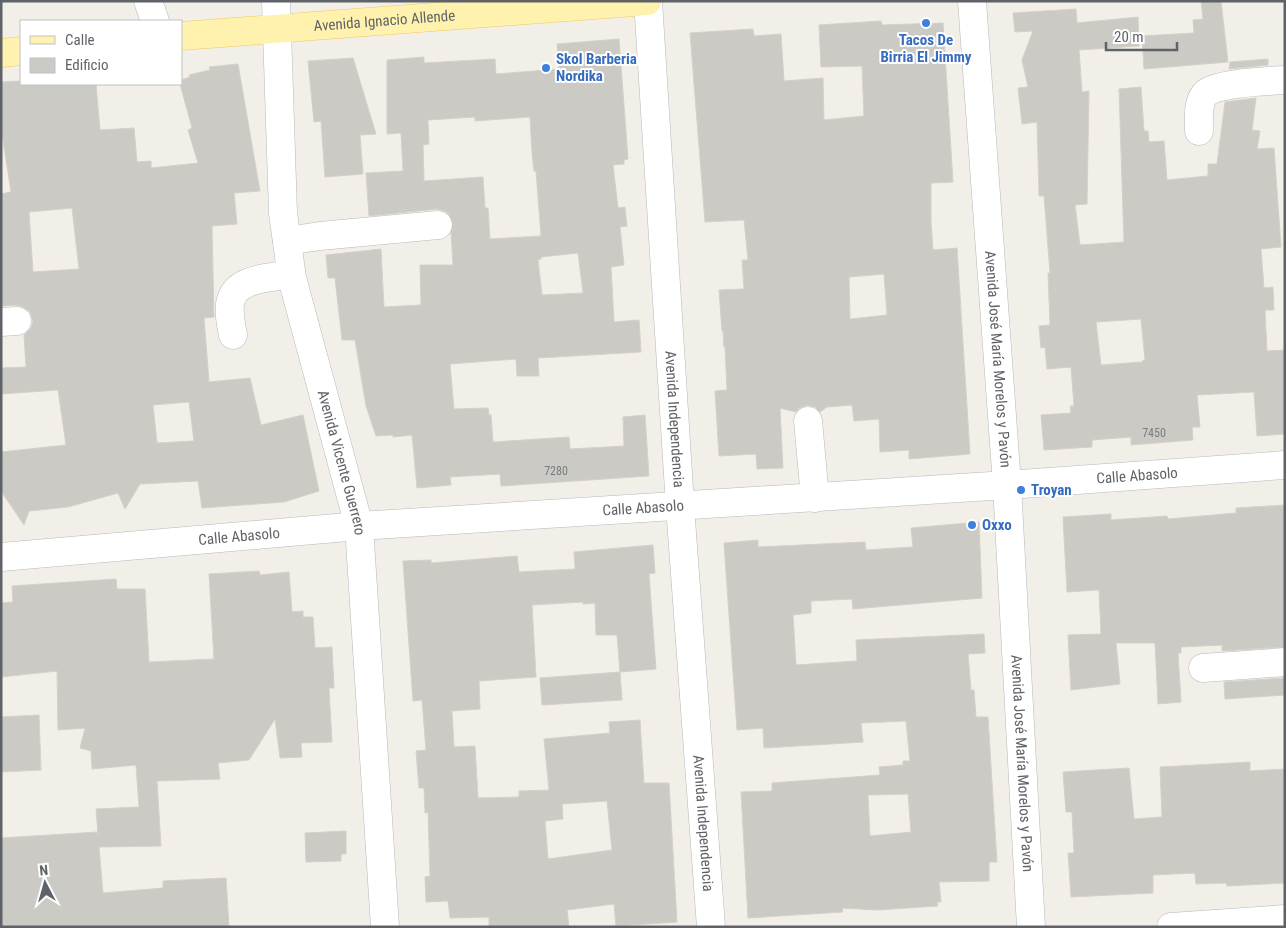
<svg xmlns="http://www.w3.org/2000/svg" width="1286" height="928" font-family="'Roboto Condensed',sans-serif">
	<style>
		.building { fill: #cccac5; stroke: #d6d1c6; fill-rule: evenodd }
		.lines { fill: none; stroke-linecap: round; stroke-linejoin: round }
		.minor-casing { stroke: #b5b8bc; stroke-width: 29 }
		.major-casing { stroke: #f2c960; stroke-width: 29 }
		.minor { stroke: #fff; stroke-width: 28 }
		.major { stroke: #fff2af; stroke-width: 28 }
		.shop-dot { fill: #3f7fe0; stroke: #fff; stroke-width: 2 }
		.labels { text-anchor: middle; stroke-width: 4; stroke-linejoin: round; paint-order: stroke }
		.number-label { font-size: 12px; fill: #7a7d7f }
		.street-label { font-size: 15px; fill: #5f6368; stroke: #fff }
		.shop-label { font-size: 15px; font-weight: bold; fill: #366cbe; stroke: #fff; text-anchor: start }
	</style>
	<rect width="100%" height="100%" fill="#f1efe8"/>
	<!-- building -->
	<path class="building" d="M1201 1H1221L1228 62 1144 69 1142 36 1194 33 1193 20 1203 19Z
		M1076 9 1077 23 1138 17 1139 46 1079 50 1082 92 1089 91 1087 204 1075 205 1080 245 1124 242 1119 89 1141 87 1144 131H1148L1149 142 1164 141 1167 180 1208 176V164H1217L1225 102 1256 98 1252 130 1260 131 1257 149 1274 148 1281 247 1261 249 1264 288 1273 287 1274 310H1265L1267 351 1285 350V434L1257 436 1254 392 1197 395 1200 427H1192L1193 440 1131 445V437L1092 440V447L1044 450 1041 415 1071 413 1070 406H1074L1071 367 1047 369 1045 347 1041 348 1039 326 1050 325 1048 273H1050L1044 196H1039L1037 122 1022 124 1018 88 1028 87 1022 60 1033 31 1015 32 1013 13ZM1141 319 1145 360 1142 361V362L1101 365 1096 322Z
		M881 21 882 25 943 23 953 182 931 183V222L933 250 957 248 970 454 909 459V450L880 452 879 419 854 421 852 405 827 407 820 412 815 407 807 405 799 408 796 412 780 408 783 468 757 469 756 454 719 456 715 391 727 390 725 347H724L723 331H722L719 290 744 289 742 260H748L744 220 705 222 690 33 753 29 754 36 781 34 784 81 823 78 824 120 864 116 862 66 821 67 819 25ZM884 274 887 315 850 319 849 277Z
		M619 39 628 159 624 160V164L613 165 618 208 625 207 627 226 620 227 624 265 611 267 614 322 639 320 641 352 538 358 539 376H517L516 359 450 364 454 409 488 408 489 415H491L493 442 569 437 570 449 624 446 623 417 645 415 649 476 501 486 500 474 450 477 451 485 417 488 412 435 393 437V435L376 436 366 406 355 340H342L335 278H328L326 255 381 249 384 307 421 305 420 265H453L451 233 453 223 449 214 445 211 437 209 369 216 366 173 403 171 401 133 387 134V60L424 57V63L495 59 496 74 559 69 557 44ZM475 117V121L530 117 532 153 534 171H536L541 236 490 239 488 208H485L483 177 424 181 423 145 429 144 428 120ZM578 253 583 293 542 295 538 260 541 259V257Z
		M353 58 376 134 360 135 363 174 325 177 321 121 314 122 308 61Z
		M1268 59V65L1229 69 1230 62Z
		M238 64 260 191 234 193 237 224 212 226 214 317 204 318 209 382 250 378 261 425 303 415 319 491 284 502 202 508 198 481 140 484 125 509 118 493 68 507 29 511 24 525 1 491V452L66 445 58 390 1 394V368L26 367 24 335 31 328 33 321 30 312 23 307 16 305 1 306V194L11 192 1 127V82L21 81V84H96L100 130 134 128 137 162 151 161V168L198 163 188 130 192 128 180 84 181 80 190 77 189 75 210 70 209 67ZM72 208 79 269 33 272 29 212ZM189 402 194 441 157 443 153 405Z
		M1285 505V647L1222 651V645L1181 647V653H1178L1181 702 1158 704 1155 643H1116L1120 684 1071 690 1068 635 1101 634 1099 590 1067 592 1063 517 1111 514V520L1167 516 1168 519 1236 513V508Z
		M979 522 982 598 853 609 852 599 811 601V613L793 615 796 665 857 661 856 640 984 634 985 653 968 654 971 690H974L976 717H988L997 862H989V881L939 882 941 902H937L938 906 877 910 842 908 843 912 748 918 741 792 772 791V783L880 775 879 767 903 765V761H910L906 721 861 723 863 742 764 748 763 728 737 730 724 543 758 540V547L865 542 866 550 913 547 911 528ZM908 794 911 832 870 836 868 795Z
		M653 545 655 573 649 574 656 669 620 672 617 635H596L595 603 583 604V602L532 605 536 677 479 681 480 709 452 711 454 747 475 746 478 798 519 797V791L549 790 544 739 610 733 609 722 640 720 644 783H669L677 922 616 926 614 904 567 910 569 927H489V917L450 918 448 901 426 902 425 877 430 876 428 812 425 813 424 788H419L416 751 426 750 422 700 413 701 403 561 431 560V563L517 556 519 572 575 569 574 552ZM607 801 612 850 548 859 545 821 563 819 562 804Z
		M259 571 260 575 289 572 292 612 303 611V617H313L315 648 332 647 334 688H329L332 742 301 743 302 757 280 758 275 719 249 760 218 763 220 779 157 781 161 846 99 847 103 893 163 888V881L226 878 229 927H1V838L98 832V835L96 809 139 807 136 765 92 769 91 751 80 748 85 728 58 730 57 671 1 677V603L13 602 12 586 116 579 117 589H145L149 662 214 659 209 574Z
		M620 672 622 700 542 705 540 678Z
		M1285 678V695L1225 699 1224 682Z
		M39 715 41 770 1 772V717Z
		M1250 762V771L1285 769V883L1227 886 1226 883 1196 884 1195 873 1153 875V893L1071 897 1068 853H1074L1072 812H1066L1063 772 1129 768 1134 819 1162 817 1160 767Z
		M346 831V854H341V861L306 862 305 833Z"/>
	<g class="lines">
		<defs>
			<g id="minor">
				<path d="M148 1 155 21"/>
				<path id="s1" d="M276 1 283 213 292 278 359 526 385 927"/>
				<path id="s2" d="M648 1 680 506 711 927"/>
				<path id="s3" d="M972 1 1007 485 1031 927"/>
				<path d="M1199 131C1199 120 1197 103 1205 94 1214 83 1269 81 1285 80"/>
				<path d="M287 241 320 236 438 225"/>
				<path d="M1 322 17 321"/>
				<path d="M233 335C231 324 227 308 232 297 241 277 273 278 291 274"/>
				<path d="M808 421 815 498"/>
				<path id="s4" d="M1 557 359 526 1007 485 1285 465"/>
				<path d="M1203 668 1285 662"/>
				<path d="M1171 927 1285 919"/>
			</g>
			<g id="major">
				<path id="s5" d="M181 36 647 1"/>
				<path d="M1 53 21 51"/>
			</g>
		</defs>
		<!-- minor casing -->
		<use href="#minor" class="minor-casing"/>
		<!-- major casing -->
		<use href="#major" class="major-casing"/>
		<!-- minor -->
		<use href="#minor" class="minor"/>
		<!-- major -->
		<use href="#major" class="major"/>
	</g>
	<!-- markers -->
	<g class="shop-dot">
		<circle cx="926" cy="23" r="5"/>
		<circle cx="546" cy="68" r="5"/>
		<circle cx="1021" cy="490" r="5"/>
		<circle cx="972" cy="525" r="5"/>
	</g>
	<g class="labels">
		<!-- number labels -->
		<g class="number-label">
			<text x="1154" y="437">7450</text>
			<text x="556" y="475">7280</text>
		</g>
		<!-- street labels -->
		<g class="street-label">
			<text dy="5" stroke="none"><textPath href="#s5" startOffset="204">Avenida Ignacio Allende</textPath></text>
			<text dy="5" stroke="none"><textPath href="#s3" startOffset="359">Avenida José María Morelos y Pavón</textPath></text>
			<text dy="5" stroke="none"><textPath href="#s2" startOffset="419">Avenida Independencia</textPath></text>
			<text dy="5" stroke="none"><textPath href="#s1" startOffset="469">Avenida Vicente Guerrero</textPath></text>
			<text dy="5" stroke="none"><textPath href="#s4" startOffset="1139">Calle Abasolo</textPath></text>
			<text dy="5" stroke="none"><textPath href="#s4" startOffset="644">Calle Abasolo</textPath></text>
			<text dy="5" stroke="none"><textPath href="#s4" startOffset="239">Calle Abasolo</textPath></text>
			<text dy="5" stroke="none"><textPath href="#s3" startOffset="764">Avenida José María Morelos y Pavón</textPath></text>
			<text dy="5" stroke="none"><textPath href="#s2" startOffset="824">Avenida Independencia</textPath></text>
		</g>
		<!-- shop labels -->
		<g class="shop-label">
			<text x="926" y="45" text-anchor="middle">Tacos De<tspan x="926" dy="17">Birria El Jimmy</tspan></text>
			<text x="556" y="64">Skol Barberia<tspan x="556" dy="17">Nordika</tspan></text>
			<text x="1031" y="495">Troyan</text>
			<text x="982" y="530">Oxxo</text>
		</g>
	</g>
	<!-- border -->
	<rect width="1286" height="928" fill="none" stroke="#5f6368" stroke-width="5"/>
	<!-- legend -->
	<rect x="20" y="20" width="162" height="65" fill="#ffffff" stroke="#bfc1c3"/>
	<rect x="30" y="36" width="25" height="8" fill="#fff2af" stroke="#bfc1c3"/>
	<text x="65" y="45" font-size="15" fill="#5f6368">Calle</text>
	<rect x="30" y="58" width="25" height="15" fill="#cccac5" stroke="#bfc1c3"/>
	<text x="65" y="70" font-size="15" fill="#5f6368">Edificio</text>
	<!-- north arrow -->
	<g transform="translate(45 883) rotate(354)" stroke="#ffffff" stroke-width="4" paint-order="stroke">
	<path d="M0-4L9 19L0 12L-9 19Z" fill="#5f6368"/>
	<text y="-8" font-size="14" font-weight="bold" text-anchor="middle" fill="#5f6368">N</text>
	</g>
	<!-- scale -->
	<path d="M1106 42v8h71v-8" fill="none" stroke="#5f6368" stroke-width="2.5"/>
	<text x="1114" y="42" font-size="15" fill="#5f6368" stroke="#ffffff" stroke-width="4" paint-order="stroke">20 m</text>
</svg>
